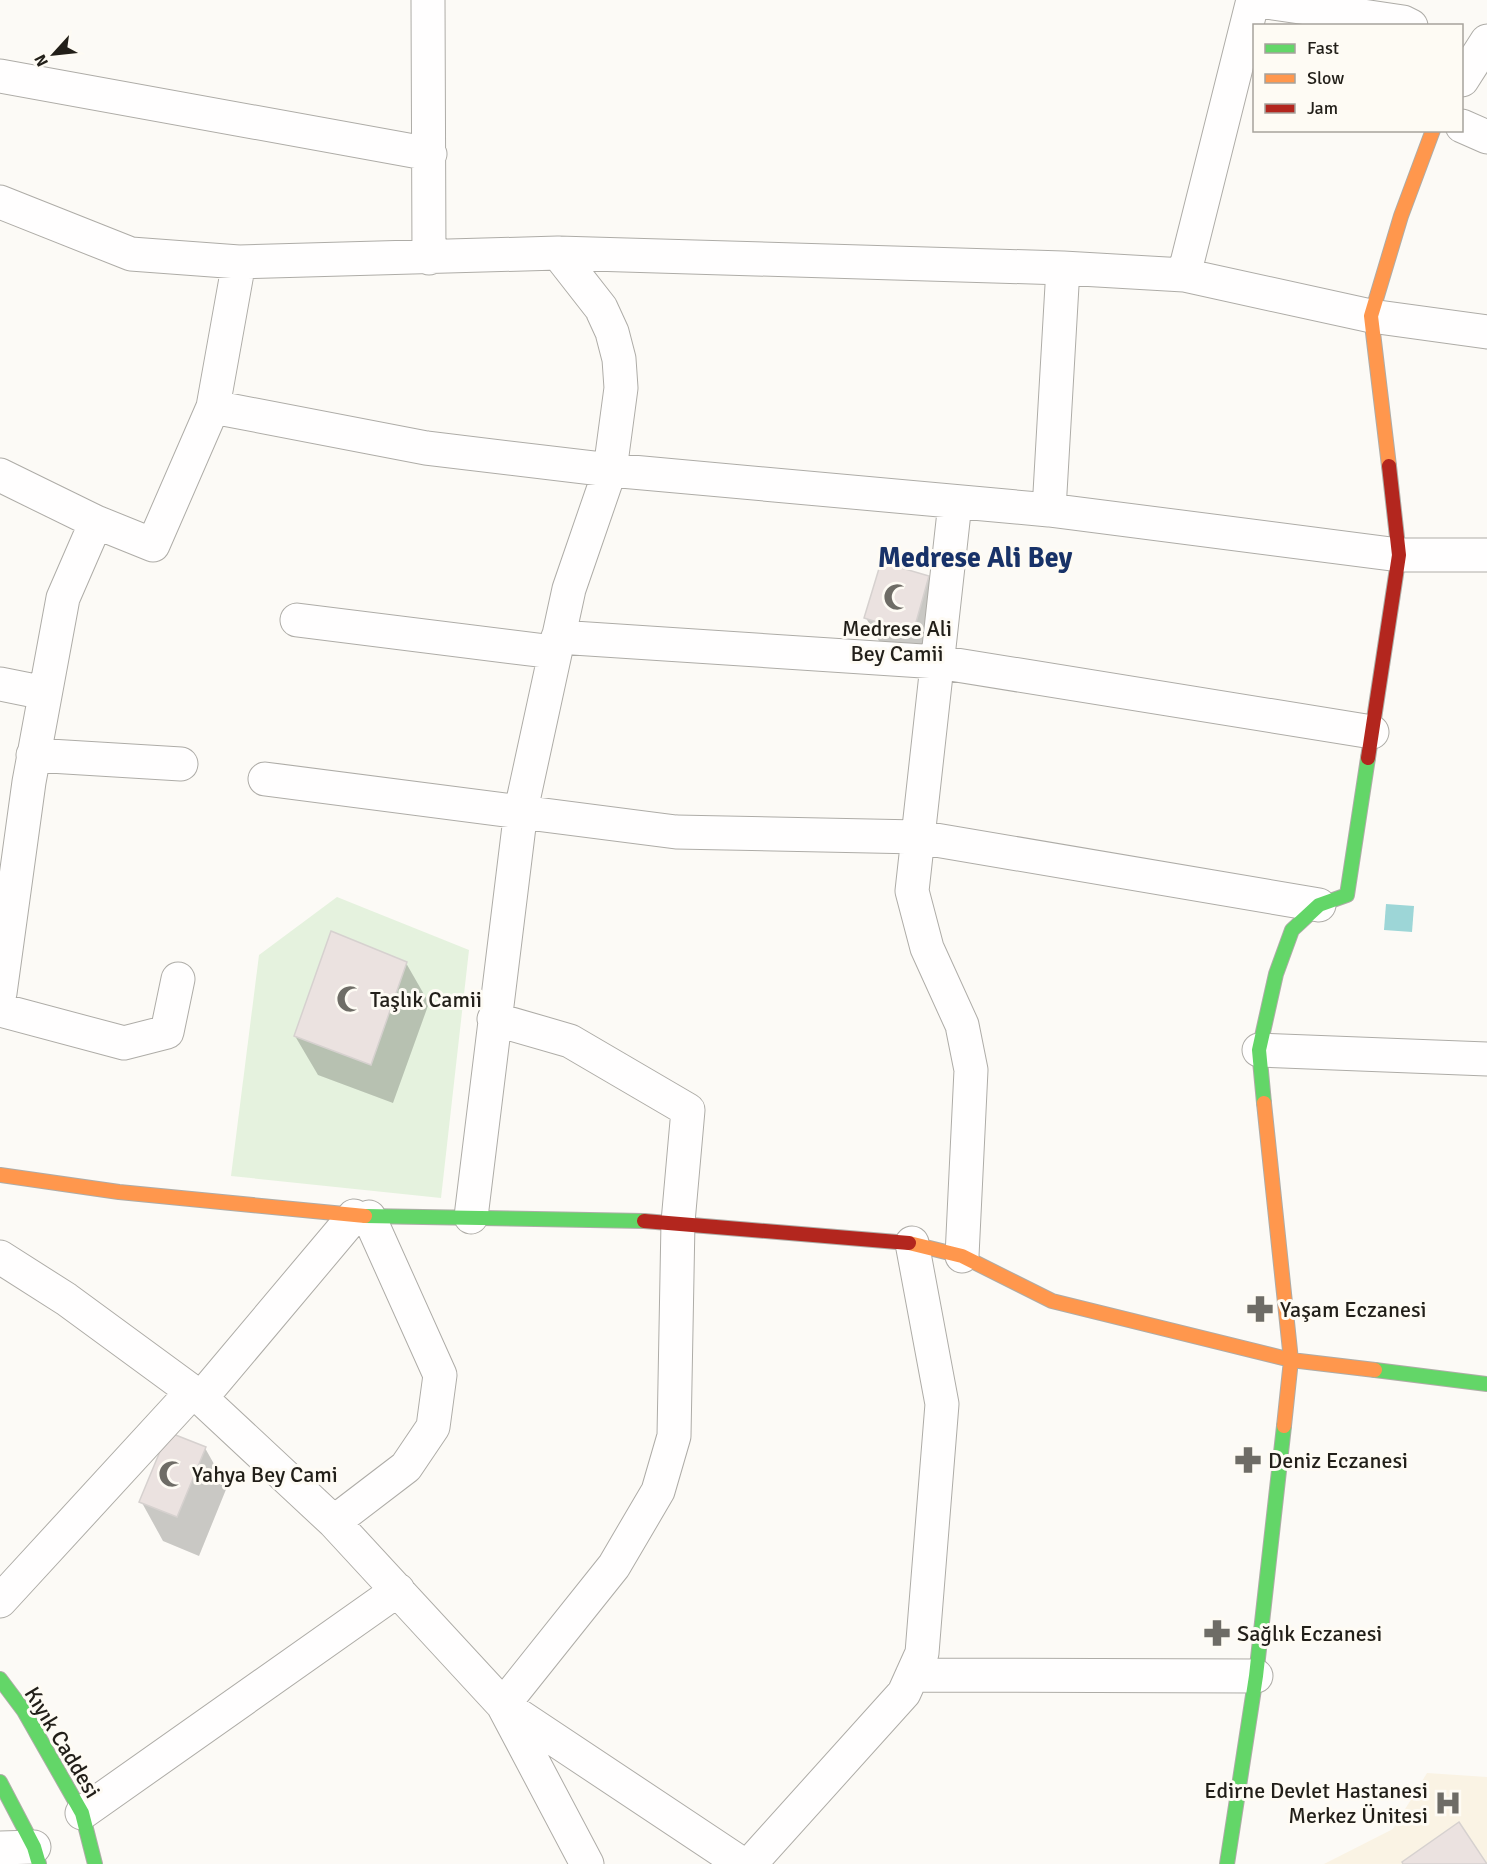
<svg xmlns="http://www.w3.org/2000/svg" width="1487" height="1864" font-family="Signika,sans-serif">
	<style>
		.built { fill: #faf3e4 }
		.green { fill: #e5f2de }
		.water { fill: #9dd6d7 }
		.shadow { fill: #0003 }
		.building { fill: #ebe2e0; stroke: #d6d1cf; stroke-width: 1.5 }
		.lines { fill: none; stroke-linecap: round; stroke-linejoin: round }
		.street-casing { stroke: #aeaca7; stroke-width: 35 }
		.fast-casing { stroke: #aeaca7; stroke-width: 16 }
		.slow-casing { stroke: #aeaca7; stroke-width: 16 }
		.jam-casing { stroke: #aeaca7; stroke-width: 16 }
		.street { stroke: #fffefe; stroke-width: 33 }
		.fast { stroke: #63d668; stroke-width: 14 }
		.slow { stroke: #ff974d; stroke-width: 14 }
		.jam { stroke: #b3261e; stroke-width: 14 }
		.labels { text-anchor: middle; stroke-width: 6; stroke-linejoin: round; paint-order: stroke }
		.poi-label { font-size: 22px; fill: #221f19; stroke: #fefbf4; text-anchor: start }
		.street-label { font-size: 22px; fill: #221f19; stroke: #fefbf4 }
		.district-label { font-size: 28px; font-weight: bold; fill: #183268; stroke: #fefbf4 }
	</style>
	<rect width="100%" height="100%" fill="#fcfaf6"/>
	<!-- built -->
	<path class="built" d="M1427 1773 1487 1777V1864H1324L1393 1829Z"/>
	<!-- green -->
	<path class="green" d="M337 897 469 950 441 1198 231 1176 259 955Z"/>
	<!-- water -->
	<path class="water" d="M1386 904 1414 906 1412 932 1384 930Z"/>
	<!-- shadow -->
	<path class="shadow" d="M928 578 951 617 935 671 888 657 866 618Z
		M406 963 429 1003 393 1103 318 1075 295 1036Z
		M205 1448 227 1487 199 1556 163 1541 141 1501Z"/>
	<!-- building -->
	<path class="building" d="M881 562 929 576 913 633 864 618Z
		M331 931 407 962 371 1065 294 1036Z
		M168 1432 206 1447 177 1517 139 1502Z
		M1459 1822 1487 1864H1403L1402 1862Z"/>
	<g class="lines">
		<defs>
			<path id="street" d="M428 0 429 258
				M1253 0 1403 22 1411 26
				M0 76 430 154
				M1462 80 1487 41
				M1462 126 1487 137
				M0 202 131 254 239 262 558 253 1063 268 1184 275 1371 316 1487 332
				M1184 275 1253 0
				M213 407 426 448 610 470 1049 510 1399 555H1487
				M0 475 96 522
				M955 503 912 891 927 948 962 1025 971 1070 962 1256
				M1049 510 1063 268
				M297 620 554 652
				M558 637 938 662 1372 732
				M0 684 45 693
				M33 755 181 764
				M265 779 676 832 918 837 1319 905
				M0 993 29 782 63 598 96 522 153 545 213 407 239 262
				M0 1010 124 1043 167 1032 178 979
				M494 1019 570 1041 688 1110 678 1222 674 1436 658 1491 614 1566 503 1705 587 1864
				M1259 1050 1487 1059
				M471 1217 521 810 569 589 610 470 621 388 619 359 612 332 601 308 558 253
				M0 1257 66 1299 201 1398 334 1522 503 1705 742 1864
				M201 1398 354 1216
				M334 1522 406 1467 433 1427 440 1375 369 1217
				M0 1601 192 1392
				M912 1675 1256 1676
				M82 1813 398 1590
				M0 1848 34 1847
				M750 1864 904 1693 922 1653 942 1404 912 1243"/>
			<path id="fast" d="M1264 1103 1259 1050 1276 974 1292 930 1319 905 1347 895 1368 758
				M365 1216 644 1221
				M1375 1370 1487 1384
				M0 1679 24 1711 82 1813 95 1864
				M0 1782 34 1847 39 1864
				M1227 1864 1256 1676 1284 1426"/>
			<path id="slow" d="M1389 466 1371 316 1401 216 1433 130
				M1264 1103 1291 1360 1284 1426
				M0 1175 119 1192 365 1216
				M909 1243 962 1256 1052 1301 1291 1360 1375 1370"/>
			<path id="jam" d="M1368 758 1399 555 1389 466
				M644 1221 909 1243"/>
		</defs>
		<!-- street casing -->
		<use href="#street" class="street-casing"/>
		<!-- fast casing -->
		<use href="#fast" class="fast-casing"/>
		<!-- slow casing -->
		<use href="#slow" class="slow-casing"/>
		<!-- jam casing -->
		<use href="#jam" class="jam-casing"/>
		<!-- street -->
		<use href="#street" class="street"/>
		<!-- fast -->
		<use href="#fast" class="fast"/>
		<!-- slow -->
		<use href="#slow" class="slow"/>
		<!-- jam -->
		<use href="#jam" class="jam"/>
	</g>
	<!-- icons -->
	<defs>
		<symbol id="mosque-bare" viewBox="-9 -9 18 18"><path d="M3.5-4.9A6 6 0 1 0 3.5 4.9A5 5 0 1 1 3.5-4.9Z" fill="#6e6c66" stroke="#fefbf4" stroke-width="2.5" paint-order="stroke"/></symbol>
		<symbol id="pharmacy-bare" viewBox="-9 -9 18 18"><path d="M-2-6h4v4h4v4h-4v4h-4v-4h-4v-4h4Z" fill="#6e6c66" stroke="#fefbf4" stroke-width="2.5" paint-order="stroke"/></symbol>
		<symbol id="hospital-bare" viewBox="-9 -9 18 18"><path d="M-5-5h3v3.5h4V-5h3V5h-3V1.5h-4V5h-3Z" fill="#6e6c66" stroke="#fefbf4" stroke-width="2.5" paint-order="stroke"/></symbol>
	</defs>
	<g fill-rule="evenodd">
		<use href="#mosque-bare" x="878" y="578" width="38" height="38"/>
		<use href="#mosque-bare" x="331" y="980" width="38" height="38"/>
		<use href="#pharmacy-bare" x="1241" y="1290" width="38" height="38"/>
		<use href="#pharmacy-bare" x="1229" y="1441" width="38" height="38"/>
		<use href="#mosque-bare" x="153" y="1455" width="38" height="38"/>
		<use href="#pharmacy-bare" x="1198" y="1614" width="38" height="38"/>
		<use href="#hospital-bare" x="1429" y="1784" width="38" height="38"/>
	</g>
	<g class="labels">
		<!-- poi labels -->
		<g class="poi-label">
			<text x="897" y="636" text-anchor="middle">Medrese Ali<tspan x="897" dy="25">Bey Camii</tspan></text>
			<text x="370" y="1007">Taşlık Camii</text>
			<text x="1280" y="1317">Yaşam Eczanesi</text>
			<text x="1268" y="1468">Deniz Eczanesi</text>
			<text x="192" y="1482">Yahya Bey Cami</text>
			<text x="1237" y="1641">Sağlık Eczanesi</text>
			<text x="1428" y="1798" text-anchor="end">Edirne Devlet Hastanesi<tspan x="1428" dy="25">Merkez Ünitesi</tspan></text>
		</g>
		<!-- street labels -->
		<g class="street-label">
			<text transform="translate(63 1742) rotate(59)" y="8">Kıyık Caddesi</text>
		</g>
		<!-- district labels -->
		<g class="district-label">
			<text x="975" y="567">Medrese Ali Bey</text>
		</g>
	</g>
	<!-- legend -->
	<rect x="1253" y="24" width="210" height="108" fill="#fefbf4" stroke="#a6a39c" stroke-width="1.5"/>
	<rect x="1265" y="44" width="30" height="9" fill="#63d668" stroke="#a6a39c" stroke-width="1.5"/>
	<text x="1307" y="54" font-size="18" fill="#221f19">Fast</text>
	<rect x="1265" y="74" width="30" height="9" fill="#ff974d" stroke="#a6a39c" stroke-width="1.5"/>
	<text x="1307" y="84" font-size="18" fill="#221f19">Slow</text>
	<rect x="1265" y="104" width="30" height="9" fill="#b3261e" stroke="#a6a39c" stroke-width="1.5"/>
	<text x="1307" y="114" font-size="18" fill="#221f19">Jam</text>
	<!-- north arrow -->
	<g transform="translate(54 54) rotate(243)" stroke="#fefbf4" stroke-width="4.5" paint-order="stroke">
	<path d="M0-4.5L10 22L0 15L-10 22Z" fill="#221f19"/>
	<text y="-9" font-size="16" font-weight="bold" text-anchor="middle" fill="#221f19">N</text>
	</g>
</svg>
